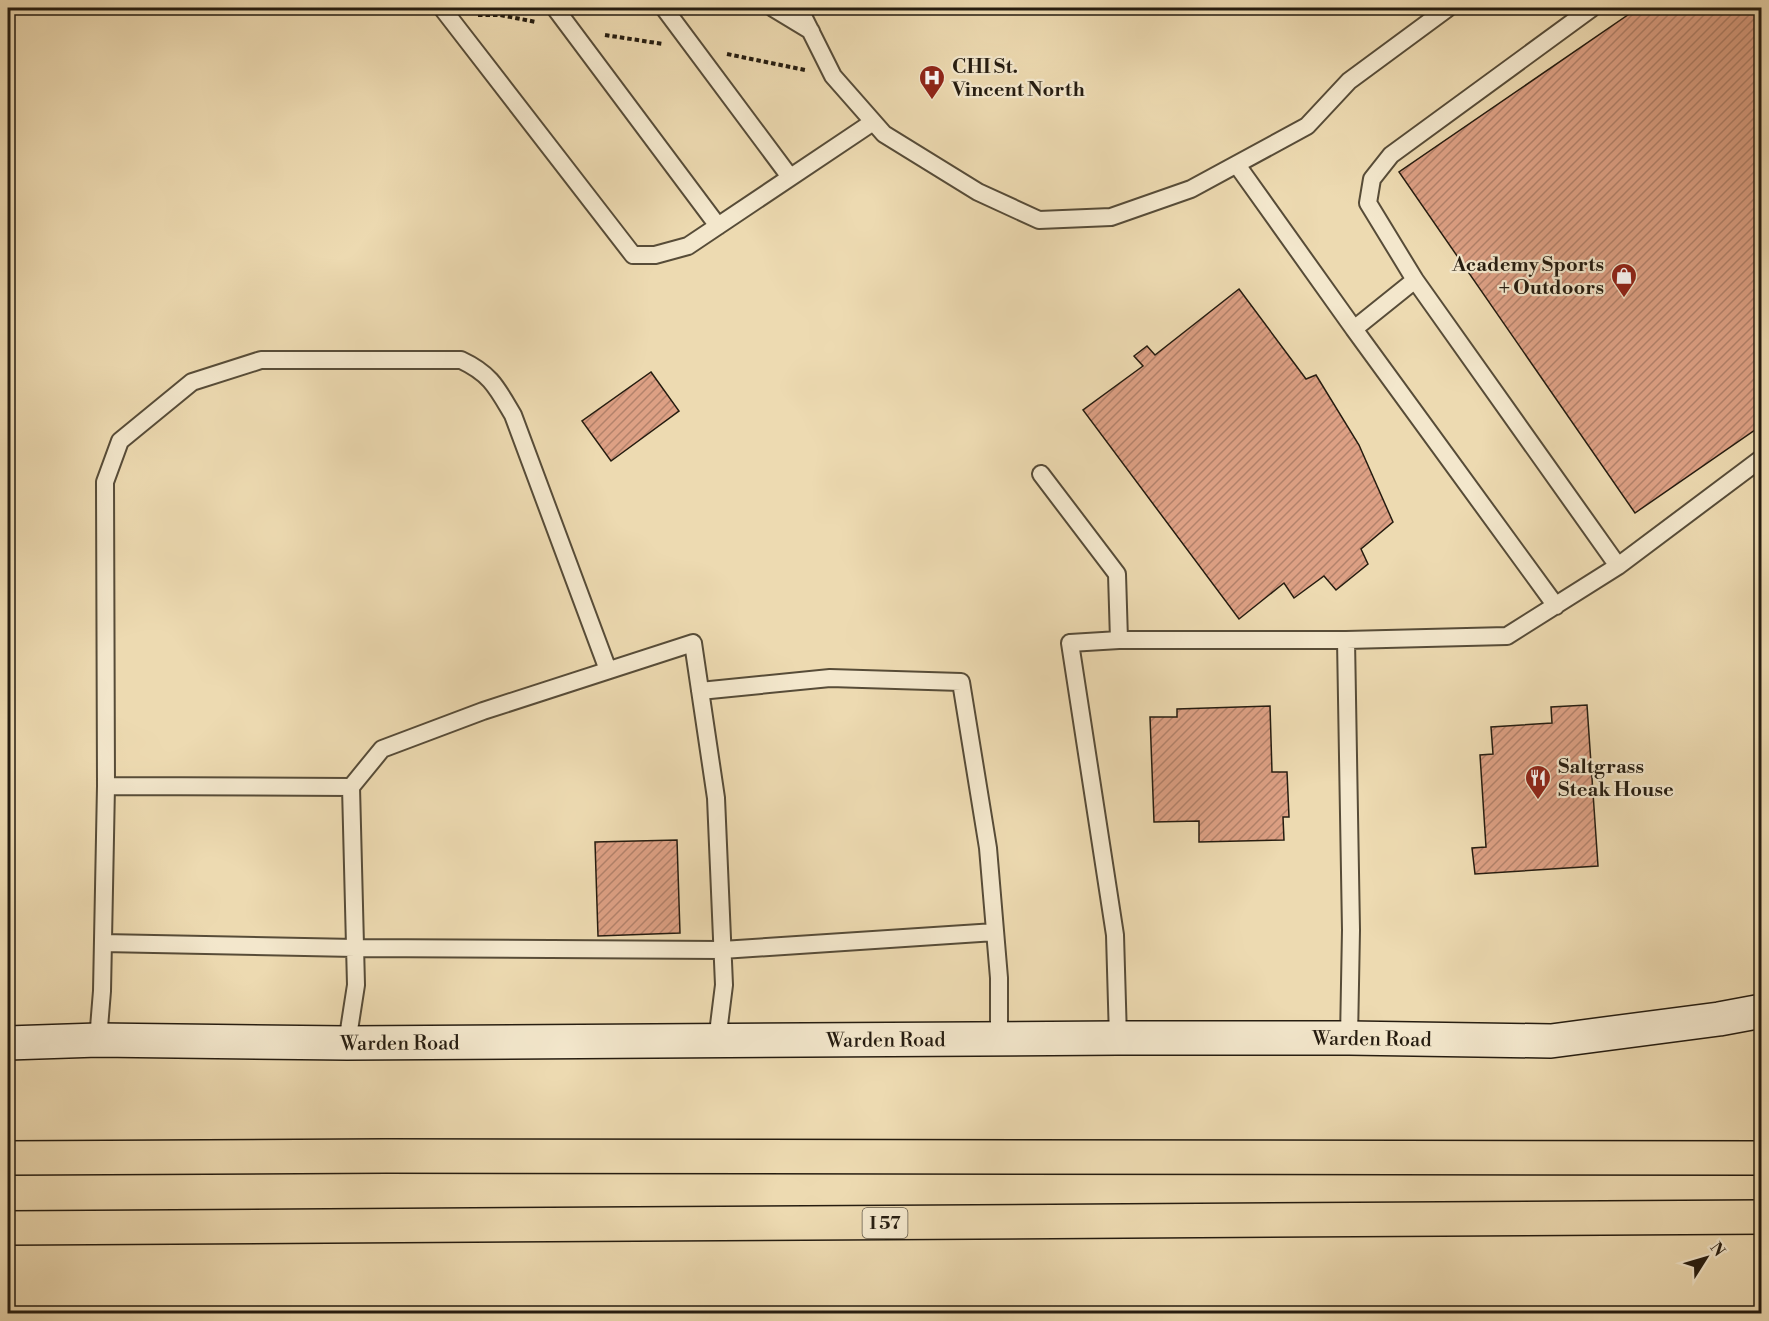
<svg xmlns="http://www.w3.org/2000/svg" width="1769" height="1321" font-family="'Libre Bodoni',serif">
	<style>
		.building { fill: url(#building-hatch); stroke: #251c10; stroke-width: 1.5 }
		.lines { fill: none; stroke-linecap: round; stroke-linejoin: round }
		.lane-casing { stroke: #574c38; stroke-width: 20 }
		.secondary-casing { stroke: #251c10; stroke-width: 36 }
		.highway-casing { stroke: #251c10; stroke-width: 36 }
		.path { stroke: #251c10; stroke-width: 4; stroke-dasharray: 4.5 3; stroke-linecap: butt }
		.lane { stroke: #f3e7cc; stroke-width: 16 }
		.secondary { stroke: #f3e7cc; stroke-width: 33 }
		.highway { stroke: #eddab1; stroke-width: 33 }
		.labels { text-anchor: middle; stroke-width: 4.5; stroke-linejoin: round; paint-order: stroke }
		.shield { fill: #f3e7cc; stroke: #635948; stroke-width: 1.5 }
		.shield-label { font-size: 18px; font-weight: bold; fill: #251c10 }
		.poi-label { font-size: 20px; font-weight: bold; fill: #251c10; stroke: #f3e7cc; text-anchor: start }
		.street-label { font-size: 20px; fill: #251c10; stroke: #f3e7cc }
	</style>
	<defs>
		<pattern id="building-hatch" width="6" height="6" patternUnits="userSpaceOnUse" patternTransform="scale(1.5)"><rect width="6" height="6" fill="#dda084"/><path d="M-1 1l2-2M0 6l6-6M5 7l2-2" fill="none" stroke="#b3826b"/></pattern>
	</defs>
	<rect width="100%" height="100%" fill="#eddab1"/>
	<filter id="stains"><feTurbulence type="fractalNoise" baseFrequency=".00333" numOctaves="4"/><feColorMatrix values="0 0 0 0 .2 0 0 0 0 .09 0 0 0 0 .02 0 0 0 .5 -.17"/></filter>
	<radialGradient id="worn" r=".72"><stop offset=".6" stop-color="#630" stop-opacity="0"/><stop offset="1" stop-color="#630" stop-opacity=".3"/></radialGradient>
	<!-- building -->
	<path class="building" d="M1638 8H1755L1762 16V425L1635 513 1399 172Z
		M1239 289 1306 379 1316 375 1359 445 1393 522 1361 549 1368 564 1336 590 1324 576 1294 598 1284 583 1239 619 1083 410 1143 366 1134 356 1147 346 1155 355Z
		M651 372 679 411 611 461 582 421Z
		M1587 705 1598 866 1475 874 1472 848 1486 847 1480 755 1493 754 1491 727 1552 723 1551 707Z
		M1270 706 1272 772H1287L1289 817H1283L1284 840 1199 842V821L1154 822 1150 717H1177V709Z
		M677 840 680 933 598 936 595 842Z"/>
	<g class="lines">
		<defs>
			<path id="lane" d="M442 8 633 255H655L688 246 873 122
				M555 8 718 226
				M664 8 790 177
				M773 8 811 31
				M799 8 833 76 884 134 978 192 1039 220 1111 217 1191 189 1307 126 1349 81 1448 8
				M1592 8 1391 155 1372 179 1368 203 1415 280 1618 566
				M1237 165 1354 329
				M1415 280 1354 329 1556 606
				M1041 474 1117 574 1119 640
				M1346 640 1351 930 1349 1038
				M700 691 830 678 961 682 988 848 999 978V1039
				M106 786 105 482 120 441 192 382 261 360H461C491 374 497 388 513 415L608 670
				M351 787 382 749 483 711 693 643 716 798 724 985 717 1041
				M103 943 355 948 722 950 995 932
				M1118 1038 1115 935 1070 643 1119 640H1346L1507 636 1618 566 1762 458
				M98 1040 102 991 106 786 351 787 356 985 347 1043"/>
			<g id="secondary">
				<path id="s1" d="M8 1043 98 1040 347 1043 1118 1038H1349L1551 1041 1719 1019 1762 1011"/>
			</g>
			<path id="highway" d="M8 1158 386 1156 1762 1158
				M8 1228 1762 1217"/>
		</defs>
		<!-- lane casing -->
		<use href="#lane" class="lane-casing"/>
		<!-- secondary casing -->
		<use href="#secondary" class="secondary-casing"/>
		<!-- highway casing -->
		<use href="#highway" class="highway-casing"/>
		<!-- path -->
		<path class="path" d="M478 15H500L536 22
			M605 35 663 44
			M727 54 805 70"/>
		<!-- lane -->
		<use href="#lane" class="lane"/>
		<!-- secondary -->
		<use href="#secondary" class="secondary"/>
		<!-- highway -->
		<use href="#highway" class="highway"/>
	</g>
	<!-- icons -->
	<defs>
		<symbol id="hospital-pin" viewBox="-11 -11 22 30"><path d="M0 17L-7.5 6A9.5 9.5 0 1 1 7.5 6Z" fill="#8f2418" stroke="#f3e7cc"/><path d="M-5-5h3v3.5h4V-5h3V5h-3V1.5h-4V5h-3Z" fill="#fff"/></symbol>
		<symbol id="shop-pin" viewBox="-11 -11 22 30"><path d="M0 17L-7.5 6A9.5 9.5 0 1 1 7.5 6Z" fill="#8f2418" stroke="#f3e7cc"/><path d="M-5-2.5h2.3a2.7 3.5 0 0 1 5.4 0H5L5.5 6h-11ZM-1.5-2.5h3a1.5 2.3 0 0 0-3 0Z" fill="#fff"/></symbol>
		<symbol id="restaurant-pin" viewBox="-11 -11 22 30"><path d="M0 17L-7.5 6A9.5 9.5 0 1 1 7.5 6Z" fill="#8f2418" stroke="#f3e7cc"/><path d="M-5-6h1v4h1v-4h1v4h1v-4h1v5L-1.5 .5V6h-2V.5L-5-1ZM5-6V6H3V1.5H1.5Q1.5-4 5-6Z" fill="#fff"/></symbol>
	</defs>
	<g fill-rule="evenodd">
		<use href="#hospital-pin" x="917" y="63" width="30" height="40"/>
		<use href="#shop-pin" x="1609" y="261" width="30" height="40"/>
		<use href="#restaurant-pin" x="1523" y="763" width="30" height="40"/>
	</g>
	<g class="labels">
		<!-- shield labels -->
		<rect class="shield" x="862.5" y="1208" width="45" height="30" rx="4.5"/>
		<g class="shield-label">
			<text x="885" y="1229">I 57</text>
		</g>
		<!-- poi labels -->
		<g class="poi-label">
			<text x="952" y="73">CHI St.<tspan x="952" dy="23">Vincent North</tspan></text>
			<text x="1604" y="271" text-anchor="end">Academy Sports<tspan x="1604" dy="23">+ Outdoors</tspan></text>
			<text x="1558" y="773">Saltgrass<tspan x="1558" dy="23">Steak House</tspan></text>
		</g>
		<!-- street labels -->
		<g class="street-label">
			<text dy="7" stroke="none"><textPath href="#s1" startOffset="1364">Warden Road</textPath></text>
			<text dy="7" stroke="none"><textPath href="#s1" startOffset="878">Warden Road</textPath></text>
			<text dy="7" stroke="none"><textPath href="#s1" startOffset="392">Warden Road</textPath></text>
		</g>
	</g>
	<!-- margin -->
	<rect width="1769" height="1321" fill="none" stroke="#eddab1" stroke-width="30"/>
	<rect x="9" y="9" width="1751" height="1303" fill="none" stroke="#251c10" stroke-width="3"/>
	<rect x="15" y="15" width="1739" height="1291" fill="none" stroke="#251c10" stroke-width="1.5"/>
	<!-- north arrow -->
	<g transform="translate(1706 1258) rotate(53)" stroke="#f3e7cc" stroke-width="4.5" paint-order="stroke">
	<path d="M0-4.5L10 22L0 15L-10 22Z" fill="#251c10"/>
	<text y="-9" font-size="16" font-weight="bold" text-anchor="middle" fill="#251c10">N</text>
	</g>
	<rect width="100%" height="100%" filter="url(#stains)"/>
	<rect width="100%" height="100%" fill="url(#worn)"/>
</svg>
